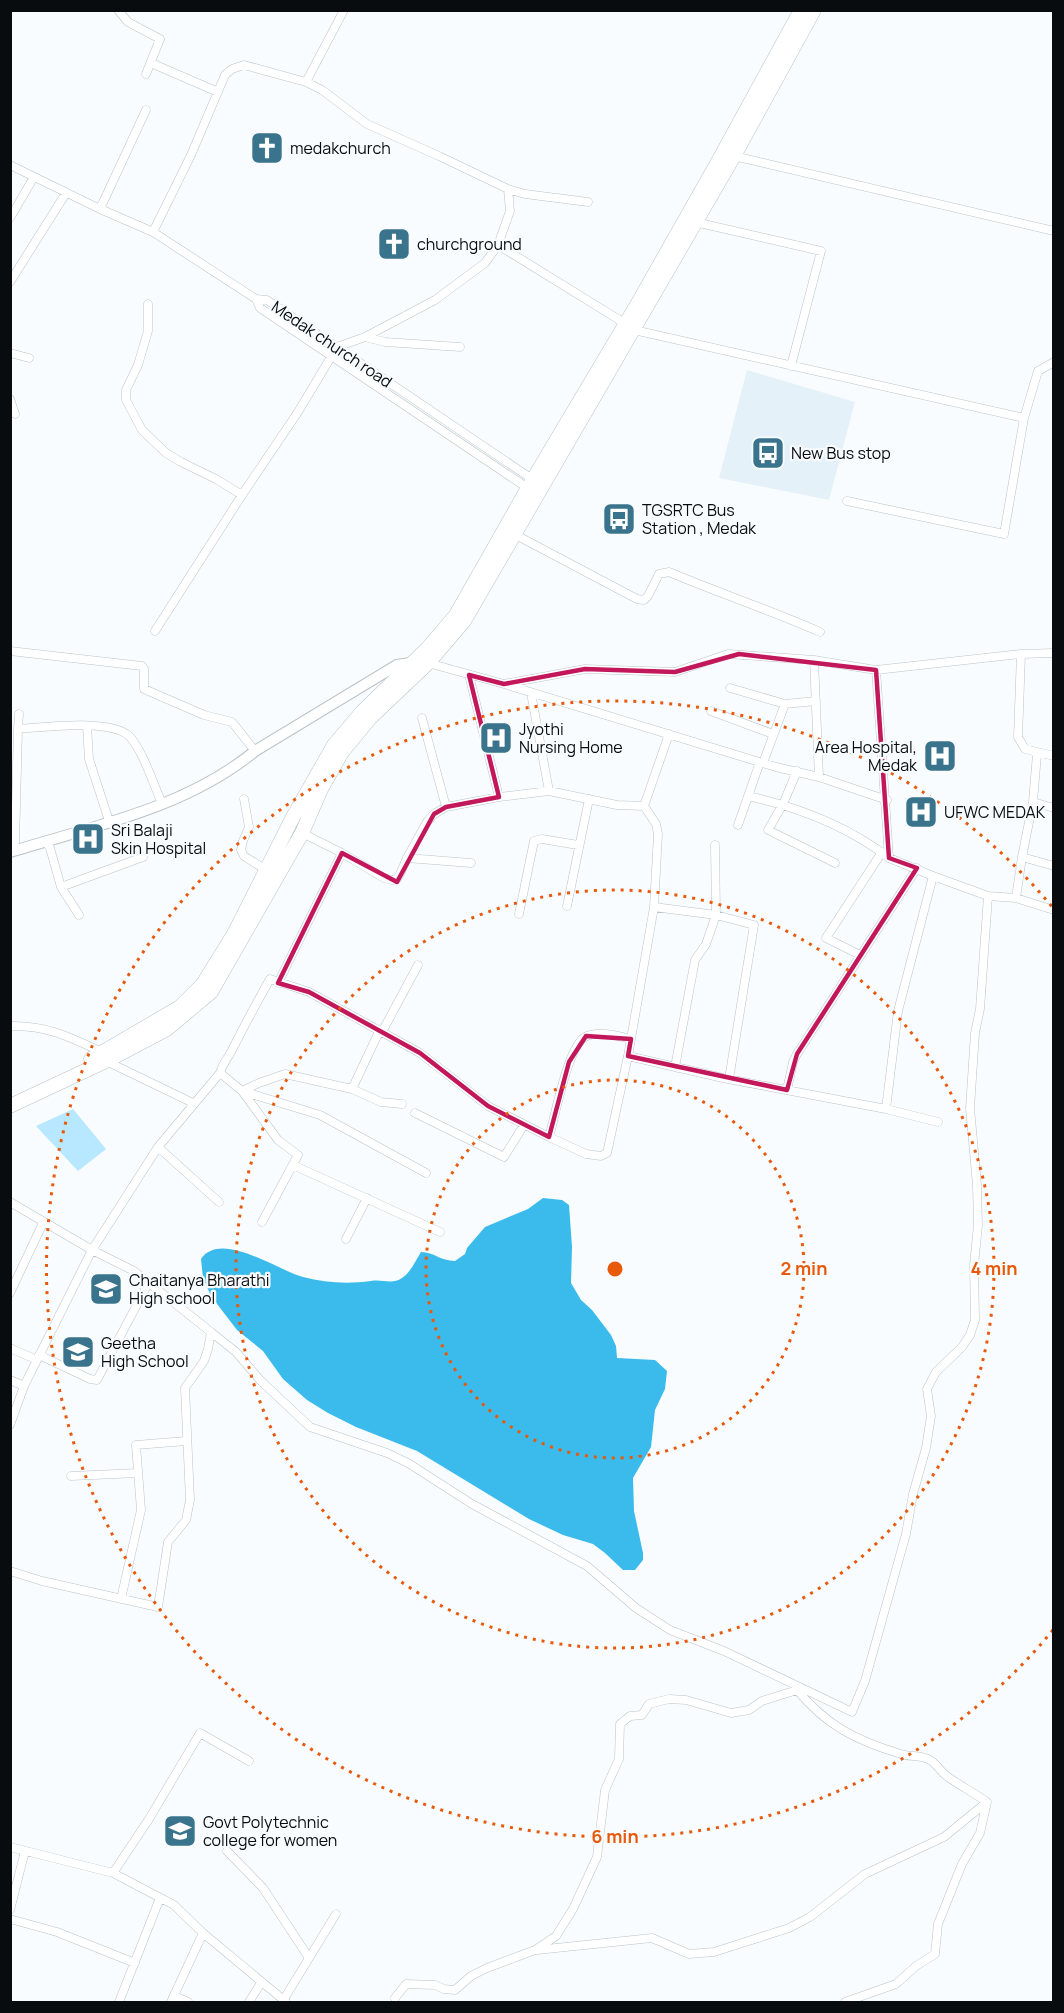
<svg xmlns="http://www.w3.org/2000/svg" width="1064" height="2013" font-family="Manrope,sans-serif">
	<style>
		.built { fill: #e4f1f8 }
		.green { fill: #b7e8ff }
		.water { fill: #3abbeb }
		.lines { fill: none; stroke-linecap: round; stroke-linejoin: round }
		.street-casing { stroke: #bbc3c8; stroke-width: 9 }
		.secondary-casing { stroke: #bbc3c8; stroke-width: 12 }
		.highway-casing { stroke: #bbc3c8; stroke-width: 15 }
		.street { stroke: #fff; stroke-width: 8 }
		.secondary { stroke: #fff; stroke-width: 10 }
		.highway { stroke: #fff; stroke-width: 14 }
		.marked { fill: none; stroke: #c2185b; stroke-width: 4.5; stroke-linejoin: round }
		.ring { fill: none; stroke: #e8590c; stroke-width: 3; stroke-dasharray: 3 6 }
		.labels { text-anchor: middle; stroke-width: 4.5; stroke-linejoin: round; paint-order: stroke }
		.poi-label { font-size: 16px; fill: #090c0e; stroke: #f8fcfe; text-anchor: start }
		.street-label { font-size: 16px; fill: #090c0e; stroke: #f8fcfe }
		.centre { fill: #e8590c; stroke: #f8fcfe; stroke-width: 3 }
		.ring-label { font-size: 18px; text-anchor: middle; font-weight: bold; fill: #e8590c; stroke: #f8fcfe; stroke-width: 4.5; stroke-linejoin: round; paint-order: stroke }
	</style>
	<rect width="100%" height="100%" fill="#f8fcfe"/>
	<!-- built -->
	<path class="built" d="M747 370 855 402 829 500 719 478Z"/>
	<!-- green -->
	<path class="green" d="M73 1109 106 1149 78 1171 36 1126Z"/>
	<!-- water -->
	<path class="water" d="M543 1198 562 1200 569 1205 572 1247 571 1283 581 1300 592 1310 611 1335 616 1346 617 1358 655 1360 667 1371 665 1389 655 1410 651 1447 633 1478 634 1511 643 1553V1560L635 1570H623L605 1553 593 1544 563 1535 529 1519 417 1451 356 1427 328 1413 307 1400 283 1379 263 1351 237 1330 211 1296 203 1278 201 1259C221 1230 277 1270 303 1277 326 1283 348 1284 371 1281 383 1279 392 1285 402 1278 411 1272 416 1260 421 1252 434 1252 440 1261 455 1261L465 1254 467 1248 485 1227 528 1209Z"/>
	<g class="lines">
		<defs>
			<path id="street" d="M118 10 128 22 160 39 146 74
				M151 63 218 92
				M306 82 344 10
				M734 156 1054 231
				M10 165 100 209 153 232 256 299
				M508 189 510 211 498 245 626 324
				M100 209 146 110
				M10 218 34 177
				M695 222 821 251 791 366
				M153 232 191 155 225 75 232 69 244 65 306 82 322 90 367 124 439 156 508 189 525 194 588 202
				M10 282 66 193
				M256 299 260 308 529 489
				M256 299 267 300 535 481
				M148 304V331L138 365 126 390V400L142 430 166 453 181 462 216 479 242 495
				M634 330 1024 418 1004 534 847 501
				M365 337 385 342 460 347
				M10 353 29 358
				M10 399 15 414
				M1024 418 1038 371 1054 362
				M514 534 637 599 644 600 648 596 659 574 669 572C719 593 770 610 820 632
				M155 631 242 495 298 412 337 347 365 337 435 300 485 263 498 245
				M10 651 142 666 144 669V689L204 715 232 722 255 751
				M1021 654 1018 737 1025 749 1054 756
				M814 660 819 777
				M428 663 504 684 776 767 819 777 887 800
				M504 684 585 669 675 672 728 654 814 660 876 670 1021 654 1054 653
				M730 688 785 704 816 701
				M531 693 549 791
				M711 711 773 734
				M422 718 446 807
				M87 726 89 759 109 821
				M18 729 19 714
				M763 763 785 704
				M797 771 783 804 768 830 835 863
				M748 796C798 807 849 827 889 858L876 670
				M499 797 549 791 617 805 644 806 669 734
				M244 799 249 827 243 841 241 850 244 856 266 870
				M1033 802 1054 808
				M644 806 656 824 658 834 654 907 716 915 754 925 729 1079
				M738 825 760 762
				M302 833 342 853 384 878 392 880 397 879 400 874 407 858 427 822 434 814 446 807 499 797 469 675
				M45 841 50 848 61 887 79 915
				M10 852 15 843 18 729C43 727 113 718 130 737 144 753 153 784 162 803
				M1022 857 1054 866
				M407 858 471 863
				M933 876 988 896 1016 898 1054 910
				M61 887 143 857
				M1016 898 1022 857 1033 802 1037 754
				M567 906 589 799
				M519 914 534 841 542 839 578 845
				M860 955 826 938 882 852
				M278 983 342 853
				M10 1026C46 1025 70 1037 102 1052
				M628 1056 723 1078 886 1109 898 1011 933 876 889 858
				M106 1061 193 1103
				M678 1068 675 1067 695 960 706 944 716 915 715 845
				M220 1073 242 1091 320 1115 426 1173
				M352 1089 381 1102 402 1104
				M787 1090 793 1062 797 1054 917 868
				M886 1109 938 1122
				M415 1113 504 1157 524 1125
				M549 1137C555 1117 568 1046 585 1037 598 1030 618 1036 631 1039
				M158 1147 219 1202
				M293 1165 440 1232
				M10 1202 92 1250 24 1386 10 1425
				M262 1222 298 1155 278 1140 242 1091 259 1083 285 1074 352 1089 378 1034 382 1032 418 965
				M346 1239 367 1198
				M10 1293 43 1223
				M211 1332 236 1352 260 1380 310 1427 387 1453 408 1463 472 1504 587 1566 636 1608 670 1630 724 1651 852 1712 865 1681 906 1534 913 1494 926 1448 931 1416 927 1389 936 1372 962 1347 970 1335 975 1320 974 1265 978 1225 977 1185 970 1108 975 1033 980 1009 988 896
				M10 1348 37 1360
				M39 1355 90 1379 97 1380 149 1282
				M10 1380 24 1386
				M71 1476 138 1473
				M10 1571 42 1581 158 1607 168 1542 186 1520 190 1500 185 1388 204 1361 208 1349 211 1332 134 1271 92 1250 158 1147 220 1073C223 1062 227 1060 231 1052 243 1028 256 1004 270 979L309 992 420 1053 488 1106 549 1137 586 1154 601 1156 607 1153 628 1056 654 907
				M121 1599 141 1510 136 1445 186 1441
				M10 1847 113 1873 174 1905 203 1933 286 2002
				M227 1851 263 1888 309 1958
				M113 1873 149 1819 200 1733 249 1761
				M10 1910 25 1851
				M10 1919 57 1932 135 1963
				M537 1950 652 1938 689 1954 714 1952 789 1928 810 1917 865 1874 944 1837 987 1802 980 1833 962 1864 938 1924 935 1954 916 1966 896 1984 845 2002
				M174 1996 188 2002
				M395 1998 406 1984 435 1985 444 1989 455 1990 471 1976 487 1968 535 1950 556 1936 573 1909 597 1857 605 1790 619 1759 620 1724 630 1716 642 1715 649 1704 669 1699 686 1700 731 1713 749 1710 762 1701 797 1690C827 1726 857 1741 901 1754 909 1757 920 1755 928 1759 936 1762 941 1773 948 1777 961 1786 974 1793 987 1802
				M284 1999 336 1914
				M119 2002 160 1898
				M171 2002 203 1933
				M249 2002 261 1983"/>
			<path id="secondary" d="M10 852C94 826 186 808 255 751L397 665 417 662"/>
			<path id="highway" d="M91 1059 180 1007 203 984 234 934 293 817 334 745 362 712 427 649 456 615 528 488 638 303 719 160 801 10
				M10 1106 106 1061 167 1029 211 992 302 833 321 789 342 752 370 718 428 663 464 621 734 156 814 10"/>
		</defs>
		<!-- street casing -->
		<use href="#street" class="street-casing"/>
		<!-- secondary casing -->
		<use href="#secondary" class="secondary-casing"/>
		<!-- highway casing -->
		<use href="#highway" class="highway-casing"/>
		<!-- street -->
		<use href="#street" class="street"/>
		<!-- secondary -->
		<use href="#secondary" class="secondary"/>
		<!-- highway -->
		<use href="#highway" class="highway"/>
	</g>
	<!-- marked area -->
	<path class="marked" d="M739 654 876 670 889 858 917 868 797 1054 787 1090 628 1056 631 1039 586 1036 569 1062 549 1137 488 1106 420 1053 309 992 278 983 342 853 397 882 434 814 446 807 499 797 469 675 504 684 585 669 675 672Z"/>
	<!-- distance rings -->
	<g class="ring">
		<circle cx="615" cy="1269" r="189"/>
		<circle cx="615" cy="1269" r="379"/>
		<path d="M1053 1630A568 568 0 1 1 1053 908"/>
	</g>
	<!-- icons -->
	<defs>
		<symbol id="church-square" viewBox="-11 -11 22 22"><rect x="-9" y="-9" width="18" height="18" rx="4" fill="#39748c" stroke="#f8fcfe"/><path d="M-1.2-6h2.4v3.5h3.3v2.4h-3.3V6h-2.4V-.1h-3.3v-2.4h3.3Z" fill="#fff"/></symbol>
		<symbol id="bus-square" viewBox="-11 -11 22 22"><rect x="-9" y="-9" width="18" height="18" rx="4" fill="#39748c" stroke="#f8fcfe"/><path d="M-5-6H5V4H4V6H2V4H-2V6H-4V4H-5ZM-3.5-4V0h7V-4ZM-3.5 1.2v1.5H-2V1.2ZM2 1.2v1.5H3.5V1.2Z" fill="#fff"/></symbol>
		<symbol id="hospital-square" viewBox="-11 -11 22 22"><rect x="-9" y="-9" width="18" height="18" rx="4" fill="#39748c" stroke="#f8fcfe"/><path d="M-5-5h3v3.5h4V-5h3V5h-3V1.5h-4V5h-3Z" fill="#fff"/></symbol>
		<symbol id="school-square" viewBox="-11 -11 22 22"><rect x="-9" y="-9" width="18" height="18" rx="4" fill="#39748c" stroke="#f8fcfe"/><path d="M0-5L7-2L0 1L-7-2ZM-4 1L0 2.5L4 1V4Q0 6-4 4Z" fill="#fff"/></symbol>
		<symbol id="university-square" viewBox="-11 -11 22 22"><rect x="-9" y="-9" width="18" height="18" rx="4" fill="#39748c" stroke="#f8fcfe"/><path d="M0-5L7-2L0 1L-7-2ZM-4 1L0 2.5L4 1V4Q0 6-4 4Z" fill="#fff"/></symbol>
	</defs>
	<g fill-rule="evenodd">
		<use href="#church-square" x="248" y="129" width="38" height="38"/>
		<use href="#church-square" x="375" y="225" width="38" height="38"/>
		<use href="#bus-square" x="749" y="434" width="38" height="38"/>
		<use href="#bus-square" x="600" y="500" width="38" height="38"/>
		<use href="#hospital-square" x="477" y="719" width="38" height="38"/>
		<use href="#hospital-square" x="921" y="737" width="38" height="38"/>
		<use href="#hospital-square" x="902" y="793" width="38" height="38"/>
		<use href="#hospital-square" x="69" y="820" width="38" height="38"/>
		<use href="#school-square" x="87" y="1270" width="38" height="38"/>
		<use href="#school-square" x="59" y="1333" width="38" height="38"/>
		<use href="#university-square" x="161" y="1812" width="38" height="38"/>
	</g>
	<g class="labels">
		<!-- poi labels -->
		<g class="poi-label">
			<text x="290" y="154">medakchurch</text>
			<text x="417" y="250">churchground</text>
			<text x="791" y="459">New Bus stop</text>
			<text x="642" y="516">TGSRTC Bus<tspan x="642" dy="18">Station , Medak</tspan></text>
			<text x="519" y="735">Jyothi<tspan x="519" dy="18">Nursing Home</tspan></text>
			<text x="917" y="753" text-anchor="end">Area Hospital,<tspan x="917" dy="18">Medak</tspan></text>
			<text x="944" y="818">UFWC MEDAK</text>
			<text x="111" y="836">Sri Balaji<tspan x="111" dy="18">Skin Hospital</tspan></text>
			<text x="129" y="1286">Chaitanya Bharathi<tspan x="129" dy="18">High school</tspan></text>
			<text x="101" y="1349">Geetha<tspan x="101" dy="18">High School</tspan></text>
			<text x="203" y="1828">Govt Polytechnic<tspan x="203" dy="18">college for women</tspan></text>
		</g>
		<!-- street labels -->
		<g class="street-label">
			<text transform="translate(332 344) rotate(34)" y="6">Medak church road</text>
		</g>
	</g>
	<circle cx="615" cy="1269" r="9" class="centre"/>
	<g class="ring-label">
		<text x="804" y="1275">2 min</text>
		<text x="994" y="1275">4 min</text>
		<text x="615" y="1843">6 min</text>
	</g>
	<!-- border -->
	<rect width="1064" height="2013" fill="none" stroke="#090c0e" stroke-width="24"/>
</svg>
